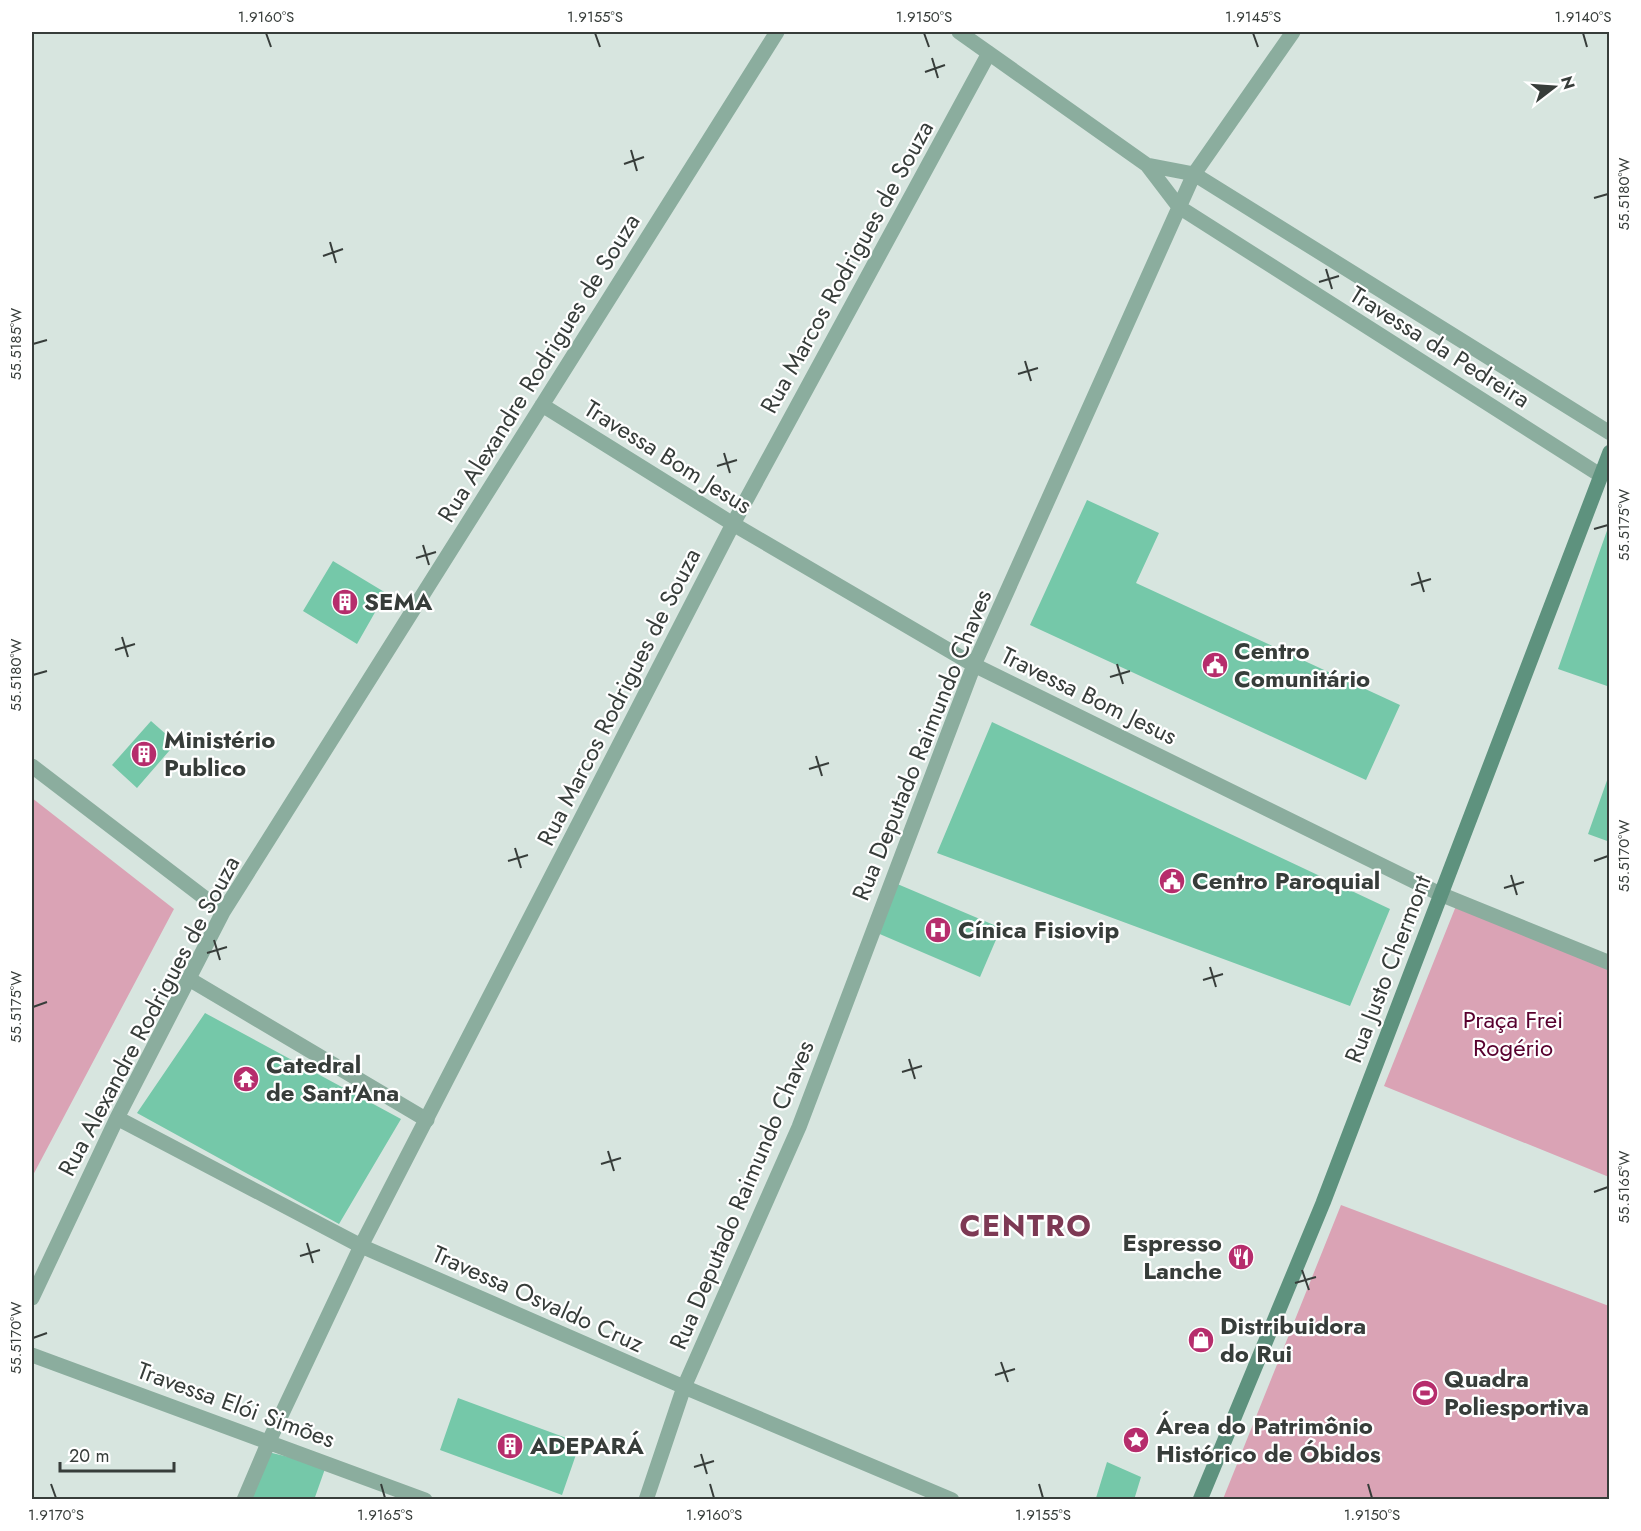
<svg xmlns="http://www.w3.org/2000/svg" width="1641" height="1531" font-family="Jost,sans-serif">
	<style>
		.green { fill: #daa3b5 }
		.building { fill: #75c8a9 }
		.lines { fill: none; stroke-linecap: round; stroke-linejoin: round }
		.lane { stroke: #8bad9e; stroke-width: 15 }
		.street { stroke: #8bad9e; stroke-width: 15 }
		.secondary { stroke: #5e927e; stroke-width: 15 }
		.ticks { fill: none; stroke: #373d3a; stroke-width: 2 }
		.labels { text-anchor: middle; stroke-width: 4.5; stroke-linejoin: round; paint-order: stroke }
		.street-label { font-size: 24px; fill: #373d3a; stroke: #fff }
		.poi-label { font-size: 24px; font-weight: bold; fill: #373d3a; stroke: #fff; text-anchor: start }
		.park-label { font-size: 24px; fill: #58002e; stroke: #fff }
		.district-label { font-size: 30px; font-weight: bold; letter-spacing: 1.5px; fill: #7d3954; stroke: #fff }
		.neatline { fill: none; stroke: #373d3a; stroke-width: 2 }
		.ticks-label { font-size: 15px; text-anchor: middle; fill: #373d3a }
	</style>
	<rect width="100%" height="100%" fill="#d7e5df"/>
	<!-- green -->
	<path class="green" d="M32 798 174 909 32 1177Z
		M1456 906 1609 969V1177L1384 1086Z
		M1341 1205 1609 1306V1499H1223Z"/>
	<!-- building -->
	<path class="building" d="M1087 500 1159 533 1136 583 1400 705 1366 780 1030 625Z
		M1609 525 1610 526V687L1558 669Z
		M333 561 386 593 357 644 303 611Z
		M151 721 176 743 137 788 112 765Z
		M992 722 1390 909 1350 1006 937 853Z
		M1610 772V842L1588 834Z
		M895 883 1001 928 980 977 875 932Z
		M205 1013 401 1119 339 1224 137 1113Z
		M458 1398 580 1443 562 1495 440 1450Z
		M268 1452 326 1466 314 1500H250Z
		M1107 1462 1141 1477 1134 1500 1096 1498Z"/>
	<g class="lines">
		<!-- lane -->
		<path class="lane" d="M189 979 427 1120"/>
		<!-- street -->
		<path class="street" d="M959 32 1147 165 1179 207 1600 475
			M1147 165 1194 174 1610 433
			M542 405 733 524 974 665 1440 894 1610 963
			M32 766 223 912
			M117 1118 361 1246 684 1387 952 1500
			M32 1298 117 1118 223 912 777 32
			M32 1355 425 1500
			M244 1500 269 1441 361 1246 733 524 989 53
			M646 1500 684 1387 799 1127 974 665 1194 174 1293 32"/>
		<!-- secondary -->
		<path class="secondary" d="M1200 1500 1323 1203 1610 452"/>
	</g>
	<!-- ticks -->
	<path class="ticks" d="M266 33 271 47M595 33 600 47M924 33 929 47M1253 33 1258 47M1583 33 1587 47M932 58 938 78M925 72 945 65M631 150 637 171M624 164 644 157M1594 198 1608 194M330 242 336 263M323 256 343 249M1326 269 1332 289M1319 282 1339 276M33 344 47 340M1025 361 1031 381M1018 374 1038 368M724 453 730 473M717 466 737 460M1594 529 1608 525M423 545 429 565M416 558 436 552M1418 572 1424 592M1411 585 1431 579M122 637 128 657M115 650 135 644M1117 664 1123 684M33 675 47 671M1110 677 1130 671M816 756 822 776M809 769 829 763M515 848 521 868M508 861 528 855M1594 861 1608 856M1511 875 1517 895M1504 888 1524 882M214 940 220 960M207 953 227 947M1210 967 1216 987M1203 980 1223 974M33 1007 47 1002M909 1059 915 1079M902 1072 922 1066M608 1151 614 1171M601 1164 621 1158M1594 1192 1608 1187M307 1243 313 1263M300 1256 320 1250M1302 1270 1309 1290M1295 1283 1316 1277M33 1338 47 1333M1001 1362 1008 1382M995 1375 1015 1369M701 1454 707 1474M694 1467 714 1461M51 1484 56 1498M381 1484 385 1498M710 1484 714 1498M1039 1484 1043 1498M1368 1484 1372 1498"/>
	<!-- icons -->
	<defs>
		<symbol id="building-disc" viewBox="-11 -11 22 22"><circle r="9.5" fill="#b62d6c" stroke="#fff"/><path d="M-4-6H4V6H1V3H-1V6H-4ZM-2.5-4.3h1.7v1.8h-1.7ZM.8-4.3h1.7v1.8H.8ZM-2.5-1h1.7V.8h-1.7ZM.8-1h1.7V.8H.8Z" fill="#fff"/></symbol>
		<symbol id="civic-disc" viewBox="-11 -11 22 22"><circle r="9.5" fill="#b62d6c" stroke="#fff"/><path d="M-.6-6.5H3V-4.5H.6V-3L4-1V1h2V6H-6V1h2V-1L-.6-3ZM-1.2 2.5V6h2.4V2.5Z" fill="#fff"/></symbol>
		<symbol id="hospital-disc" viewBox="-11 -11 22 22"><circle r="9.5" fill="#b62d6c" stroke="#fff"/><path d="M-5-5h3v3.5h4V-5h3V5h-3V1.5h-4V5h-3Z" fill="#fff"/></symbol>
		<symbol id="temple-disc" viewBox="-11 -11 22 22"><circle r="9.5" fill="#b62d6c" stroke="#fff"/><path d="M0-6L5-2H3V0L6.5 2.5H4V6H1.5V3h-3V6H-4V2.5H-6.5L-3 0V-2H-5Z" fill="#fff"/></symbol>
		<symbol id="restaurant-disc" viewBox="-11 -11 22 22"><circle r="9.5" fill="#b62d6c" stroke="#fff"/><path d="M-5-6h1v4h1v-4h1v4h1v-4h1v5L-1.5 .5V6h-2V.5L-5-1ZM5-6V6H3V1.5H1.5Q1.5-4 5-6Z" fill="#fff"/></symbol>
		<symbol id="shop-disc" viewBox="-11 -11 22 22"><circle r="9.5" fill="#b62d6c" stroke="#fff"/><path d="M-5-2.5h2.3a2.7 3.5 0 0 1 5.4 0H5L5.5 6h-11ZM-1.5-2.5h3a1.5 2.3 0 0 0-3 0Z" fill="#fff"/></symbol>
		<symbol id="stadium-disc" viewBox="-11 -11 22 22"><circle r="9.5" fill="#b62d6c" stroke="#fff"/><path d="M0-5a6.5 5 0 1 0 0 10a6.5 5 0 1 0 0-10ZM-3.5-1.8h7v3.6h-7Z" fill="#fff"/></symbol>
		<symbol id="sight-disc" viewBox="-11 -11 22 22"><circle r="9.5" fill="#b62d6c" stroke="#fff"/><path d="M0-6L1.8-2.2L6-1.7L2.9 1.2L3.7 5.4L0 3.3L-3.7 5.4L-2.9 1.2L-6-1.7L-1.8-2.2Z" fill="#fff"/></symbol>
	</defs>
	<g fill-rule="evenodd">
		<use href="#building-disc" x="330" y="587" width="30" height="30"/>
		<use href="#civic-disc" x="1200" y="650" width="30" height="30"/>
		<use href="#building-disc" x="129" y="739" width="30" height="30"/>
		<use href="#civic-disc" x="1157" y="866" width="30" height="30"/>
		<use href="#hospital-disc" x="923" y="915" width="30" height="30"/>
		<use href="#temple-disc" x="231" y="1064" width="30" height="30"/>
		<use href="#restaurant-disc" x="1226" y="1242" width="30" height="30"/>
		<use href="#shop-disc" x="1186" y="1325" width="30" height="30"/>
		<use href="#stadium-disc" x="1410" y="1378" width="30" height="30"/>
		<use href="#sight-disc" x="1121" y="1425" width="30" height="30"/>
		<use href="#building-disc" x="495" y="1431" width="30" height="30"/>
	</g>
	<g class="labels">
		<!-- street labels -->
		<g class="street-label">
			<text transform="translate(847 267) rotate(-61)" y="8">Rua Marcos Rodrigues de Souza</text>
			<text transform="translate(1440 347) rotate(32)" y="8">Travessa da Pedreira</text>
			<text transform="translate(539 368) rotate(-58)" y="8">Rua Alexandre Rodrigues de Souza</text>
			<text transform="translate(668 457) rotate(32)" y="8">Travessa Bom Jesus</text>
			<text transform="translate(1089 696) rotate(26)" y="8">Travessa Bom Jesus</text>
			<text transform="translate(619 697) rotate(-63)" y="8">Rua Marcos Rodrigues de Souza</text>
			<text transform="translate(922 745) rotate(-68)" y="8">Rua Deputado Raimundo Chaves</text>
			<text transform="translate(1388 969) rotate(-69)" y="8">Rua Justo Chermont</text>
			<text transform="translate(149 1016) rotate(-62)" y="8">Rua Alexandre Rodrigues de Souza</text>
			<text transform="translate(742 1195) rotate(-67)" y="8">Rua Deputado Raimundo Chaves</text>
			<text transform="translate(538 1299) rotate(24)" y="8">Travessa Osvaldo Cruz</text>
			<text transform="translate(236 1405) rotate(20)" y="8">Travessa Elói Simões</text>
		</g>
		<!-- poi labels -->
		<g class="poi-label">
			<text x="364" y="610">SEMA</text>
			<text x="1234" y="659">Centro<tspan x="1234" dy="28">Comunitário</tspan></text>
			<text x="164" y="748">Ministério<tspan x="164" dy="28">Publico</tspan></text>
			<text x="1192" y="889">Centro Paroquial</text>
			<text x="958" y="938">Cínica Fisiovip</text>
			<text x="266" y="1073">Catedral<tspan x="266" dy="28">de Sant'Ana</tspan></text>
			<text x="1222" y="1251" text-anchor="end">Espresso<tspan x="1222" dy="28">Lanche</tspan></text>
			<text x="1220" y="1334">Distribuidora<tspan x="1220" dy="28">do Rui</tspan></text>
			<text x="1444" y="1387">Quadra<tspan x="1444" dy="28">Poliesportiva</tspan></text>
			<text x="1156" y="1434">Área do Patrimônio<tspan x="1156" dy="28">Histórico de Óbidos</tspan></text>
			<text x="530" y="1454">ADEPARÁ</text>
		</g>
		<!-- park labels -->
		<g class="park-label">
			<text x="1513" y="1028">Praça Frei<tspan x="1513" dy="28">Rogério</tspan></text>
		</g>
		<!-- district labels -->
		<g class="district-label">
			<text x="1026" y="1236">CENTRO</text>
		</g>
	</g>
	<!-- border -->
	<rect width="1641" height="1531" fill="none" stroke="#ffffff" stroke-width="66"/>
	<!-- north arrow -->
	<g transform="translate(1554 87) rotate(73)" stroke="#ffffff" stroke-width="4.5" paint-order="stroke">
	<path d="M0-4.5L10 22L0 15L-10 22Z" fill="#373d3a"/>
	<text y="-9" font-size="16" font-weight="bold" text-anchor="middle" fill="#373d3a">N</text>
	</g>
	<!-- scale -->
	<path d="M60 1462v9h114v-9" fill="none" stroke="#373d3a" stroke-width="3"/>
	<text x="69" y="1462" font-size="18" fill="#373d3a" stroke="#ffffff" stroke-width="4.5" paint-order="stroke">20 m</text>
	<rect x="33" y="33" width="1575" height="1465" class="neatline"/>
	<g class="ticks-label">
		<text x="266" y="22">1.9160°S</text>
		<text x="595" y="22">1.9155°S</text>
		<text x="924" y="22">1.9150°S</text>
		<text x="1253" y="22">1.9145°S</text>
		<text x="1583" y="22">1.9140°S</text>
		<text transform="translate(1624 194) rotate(-90)" y="5">55.5180°W</text>
		<text transform="translate(16 344) rotate(-90)" y="5">55.5185°W</text>
		<text transform="translate(1624 525) rotate(-90)" y="5">55.5175°W</text>
		<text transform="translate(16 675) rotate(-90)" y="5">55.5180°W</text>
		<text transform="translate(1624 856) rotate(-90)" y="5">55.5170°W</text>
		<text transform="translate(16 1007) rotate(-90)" y="5">55.5175°W</text>
		<text transform="translate(1624 1187) rotate(-90)" y="5">55.5165°W</text>
		<text transform="translate(16 1338) rotate(-90)" y="5">55.5170°W</text>
		<text x="56" y="1520">1.9170°S</text>
		<text x="385" y="1520">1.9165°S</text>
		<text x="714" y="1520">1.9160°S</text>
		<text x="1043" y="1520">1.9155°S</text>
		<text x="1372" y="1520">1.9150°S</text>
	</g>
</svg>
